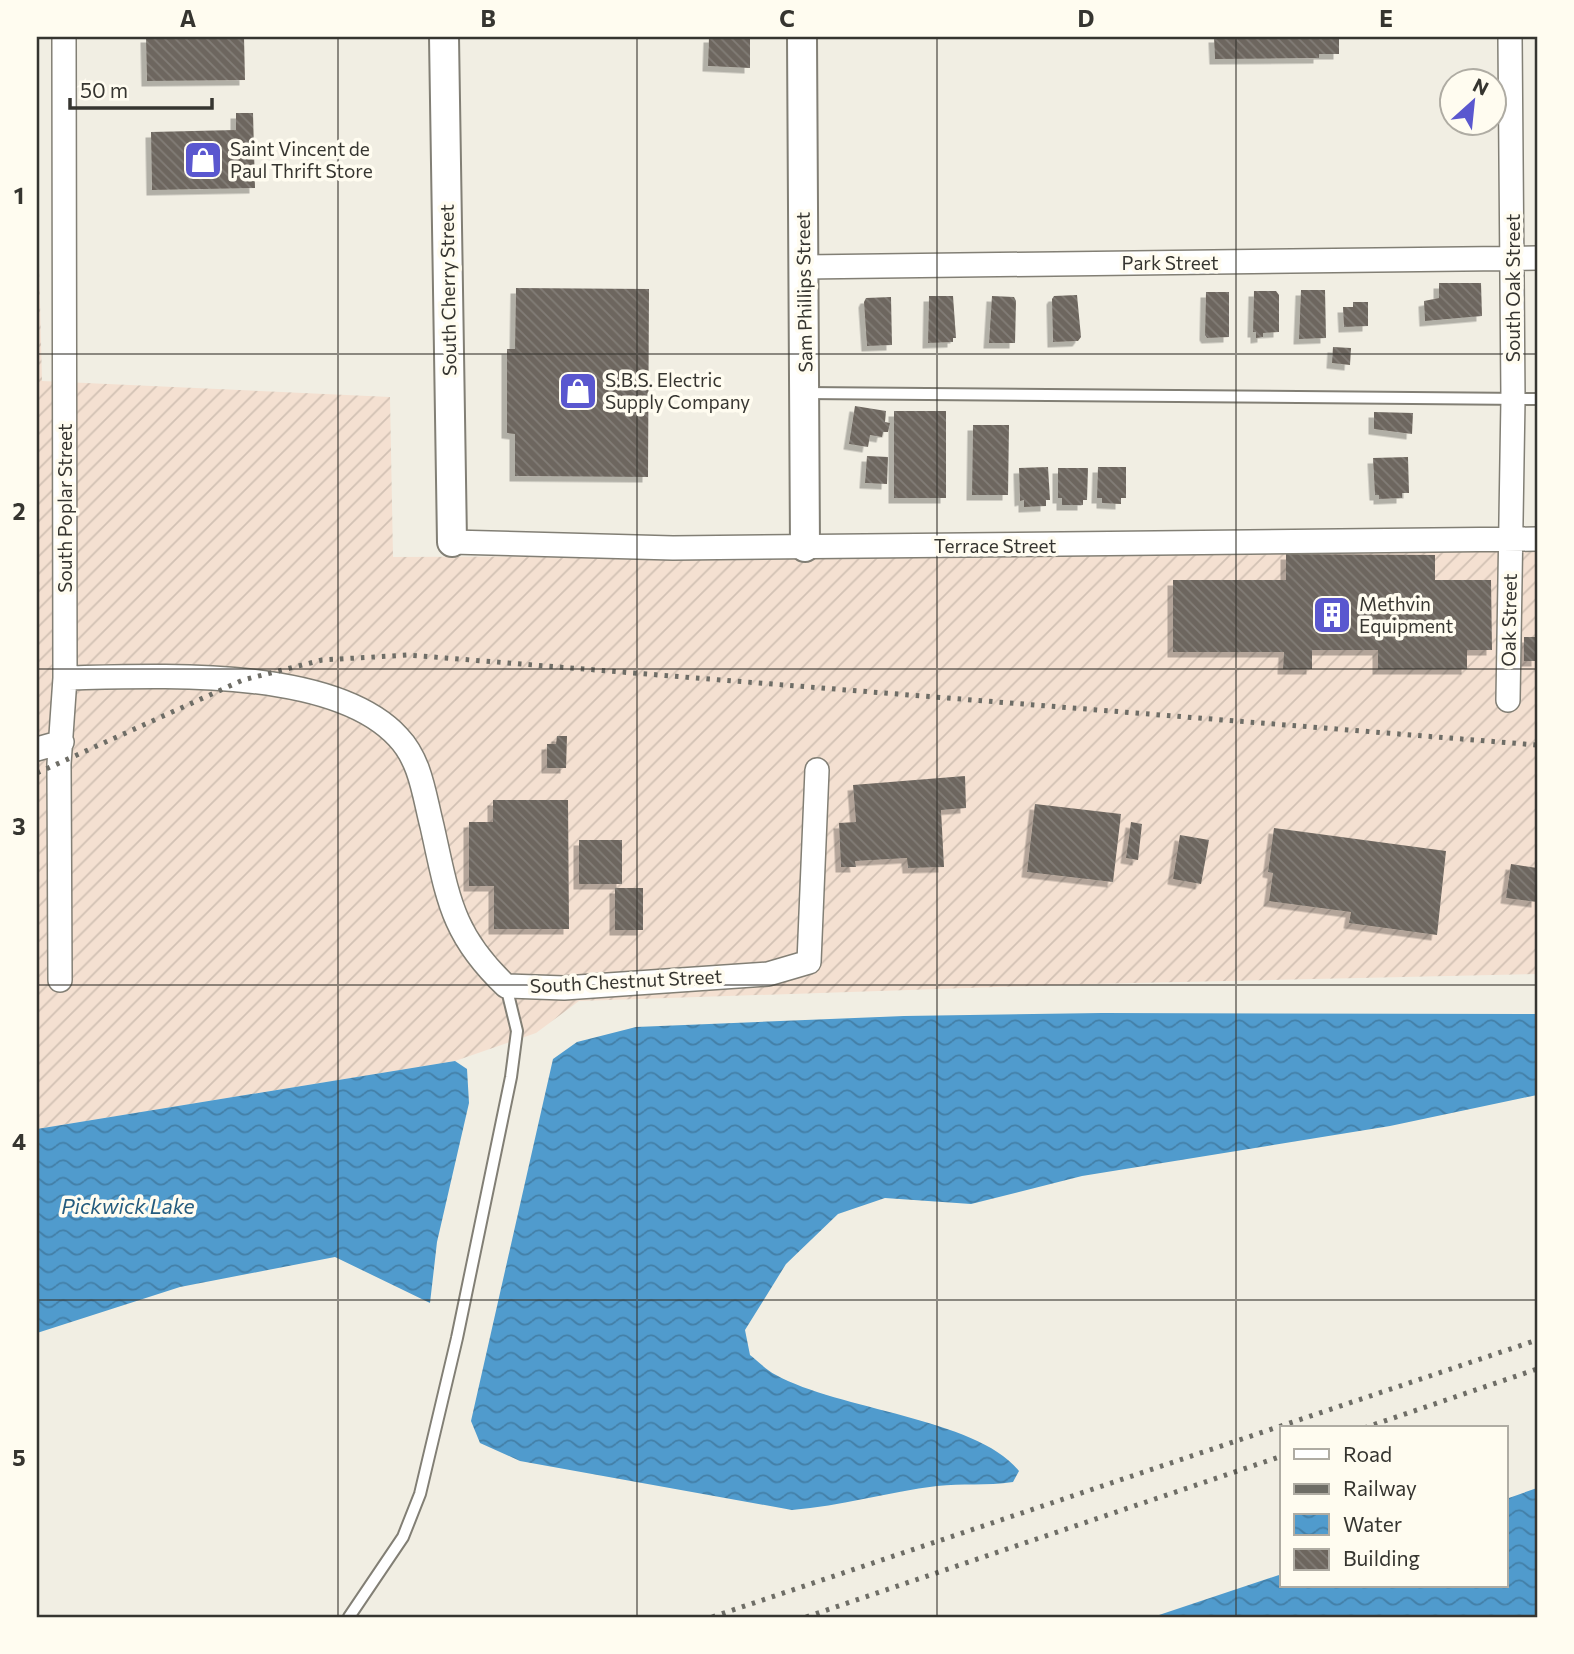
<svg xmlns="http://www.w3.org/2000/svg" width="1574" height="1654" font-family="Commissioner,sans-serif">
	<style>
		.industrial { fill: url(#industrial-furrows) }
		.water { fill: url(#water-waves) }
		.building { fill: url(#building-back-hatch); filter: url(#shadow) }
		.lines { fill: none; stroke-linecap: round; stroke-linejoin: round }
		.service-casing { stroke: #827f75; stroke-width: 14 }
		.minor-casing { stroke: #827f75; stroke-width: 26 }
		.tertiary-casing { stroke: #827f75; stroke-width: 32 }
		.service { stroke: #fff; stroke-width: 10 }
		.minor { stroke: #fff; stroke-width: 23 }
		.tertiary { stroke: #fff; stroke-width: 28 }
		.rail { stroke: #6e6d66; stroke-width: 5; stroke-dasharray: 3.5 7; stroke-linecap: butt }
		.grid { fill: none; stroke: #363530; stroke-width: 2; stroke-opacity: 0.55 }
		.labels { text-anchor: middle; stroke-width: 7; stroke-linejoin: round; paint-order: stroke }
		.poi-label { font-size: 19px; fill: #363530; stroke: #fffcf0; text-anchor: start }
		.street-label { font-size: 19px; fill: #363530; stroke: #fffcf0 }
		.water-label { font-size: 21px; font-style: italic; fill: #245b7e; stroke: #fffcf0 }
		.neatline { fill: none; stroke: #363530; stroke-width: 2.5 }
		.grid-label { font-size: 23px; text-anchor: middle; font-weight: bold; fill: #363530 }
	</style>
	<defs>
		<pattern id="industrial-furrows" width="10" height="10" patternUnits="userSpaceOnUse" patternTransform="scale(1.75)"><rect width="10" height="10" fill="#f4e0d1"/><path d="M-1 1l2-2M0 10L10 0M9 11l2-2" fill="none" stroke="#d2c1b4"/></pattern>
		<pattern id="water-waves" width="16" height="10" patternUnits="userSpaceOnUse" patternTransform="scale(1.75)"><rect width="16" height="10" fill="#509bcd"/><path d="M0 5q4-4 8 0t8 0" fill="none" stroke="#437fa7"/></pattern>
		<pattern id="building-back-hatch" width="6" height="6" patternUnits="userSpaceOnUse" patternTransform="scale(1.75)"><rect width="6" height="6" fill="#6d665e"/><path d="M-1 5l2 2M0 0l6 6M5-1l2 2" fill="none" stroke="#827d77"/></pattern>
		<filter id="shadow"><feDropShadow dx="-5.5" dy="5.5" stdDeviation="0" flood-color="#0004"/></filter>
	</defs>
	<rect width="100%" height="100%" fill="#f1eee3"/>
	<!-- industrial -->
	<path class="industrial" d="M37 183 42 381 390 397 393 557 1537 551V974L1089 984 579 1001 536 1033 455 1061 37 1129Z"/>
	<!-- water -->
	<path class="water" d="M1102 1013 1537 1014V1095L1390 1126 1082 1176 971 1204 885 1198 838 1214 786 1264 745 1330 750 1355C758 1361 766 1370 776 1375 839 1410 977 1418 1019 1471L1013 1482C986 1486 962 1483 937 1486 888 1492 841 1506 792 1510L520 1461 480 1443 471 1421 553 1059 577 1042 636 1027 904 1016Z
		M455 1061 467 1069 469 1103 437 1242 430 1303 335 1257 180 1287 37 1333V1129Z
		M1537 1488V1617H1153L1282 1574V1586H1506V1499Z"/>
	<!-- building -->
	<path class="building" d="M146 37H244L245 80 147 81Z
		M709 37H750V68L708 66Z
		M1214 37H1339V54H1319V58L1215 59Z
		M236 113H253L255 188 152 190 151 132 236 130Z
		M1439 283H1481L1482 316 1425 321 1424 301 1439 298Z
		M516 288 649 289 648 477 515 476V434L507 433V349H515Z
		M1301 290H1325L1326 338 1299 339Z
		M1254 291H1276L1279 295V332L1263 333V337L1256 338V332H1253Z
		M1206 292H1229V337L1207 338 1205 335Z
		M1077 295 1081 337 1078 341 1053 342 1052 299 1054 296Z
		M929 296H953L956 338H953V342L928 343Z
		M992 296 1014 297 1016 301 1015 343H989Z
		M891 297 892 345 867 346 864 302 866 298Z
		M1353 302H1368V326L1344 327 1343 307H1353Z
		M1333 347 1351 348 1350 365 1332 363Z
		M855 406 886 411 885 422 890 423 888 432H883L882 437 870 435 868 447 849 444Z
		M894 411H946V498H894Z
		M1374 412 1413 413 1412 434 1374 429Z
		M973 425H1009L1008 495H972Z
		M867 456 888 457 887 484 865 483Z
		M1408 457 1409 493H1402V498L1379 499V495H1375L1373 458Z
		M1048 467 1050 500H1046V506L1024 507V500L1020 501 1019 468Z
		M1098 467H1126V498H1121V504L1102 503V498H1097Z
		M1058 468H1088L1087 500H1083V505H1062V498H1058Z
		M1286 554 1435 555V580H1491L1492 650H1467V669H1378V650H1312V669H1283L1284 652H1173V580H1286Z
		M1524 637H1537V661H1524Z
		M557 736H567L566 768H547V744H556Z
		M965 776 966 808 941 810 944 867 908 868 907 858 855 861 856 867H841L839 823 856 822 853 785Z
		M493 800H568L569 929H494V886H469V822H493Z
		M1035 804 1121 814 1113 882 1027 872Z
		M1131 822 1142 824 1138 860 1126 858Z
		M1274 828 1446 851 1437 935 1349 923 1351 912 1269 901 1273 873 1268 872Z
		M1180 835 1209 840 1201 884 1173 879Z
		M579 840H622V884H579Z
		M1511 864 1537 868V902L1506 898Z
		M615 888H643V930H615Z"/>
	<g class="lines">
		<defs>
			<path id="service" d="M805 393 1537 399
				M349 1617 403 1537 420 1494 457 1338 511 1077 517 1031 506 986"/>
			<path id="minor" d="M803 267 1537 258
				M452 542 673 548 1537 539
				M65 678C156 676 332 666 398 737 421 761 424 795 432 826 448 897 451 934 506 986L564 988 768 974 809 962 817 770
				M1508 700 1513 399 1510 37
				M37 749 62 742
				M60 980 59 764 65 678 64 37"/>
			<path id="tertiary" d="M444 37 452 542
				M802 37 805 547"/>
		</defs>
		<!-- service casing -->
		<use href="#service" class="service-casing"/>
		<!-- minor casing -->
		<use href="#minor" class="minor-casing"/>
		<!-- tertiary casing -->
		<use href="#tertiary" class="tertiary-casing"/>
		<!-- service -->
		<use href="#service" class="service"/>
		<!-- minor -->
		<use href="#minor" class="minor"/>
		<!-- tertiary -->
		<use href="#tertiary" class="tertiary"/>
		<!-- rail -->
		<path class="rail" d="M37 773 243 680 322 660 408 655 1537 745
			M1364 1428 1537 1369
			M712 1617 1537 1340
			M806 1617 1282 1456"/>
	</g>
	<!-- grid -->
	<path class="grid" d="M338 37V1617M637 37V1617M937 37V1617M1236 37V1617M37 354H1537M37 669H1537M37 985H1537M37 1300H1537"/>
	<!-- icons -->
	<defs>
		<symbol id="shop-square" viewBox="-11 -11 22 22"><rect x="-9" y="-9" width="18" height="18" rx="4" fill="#5a57cf" stroke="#fffcf0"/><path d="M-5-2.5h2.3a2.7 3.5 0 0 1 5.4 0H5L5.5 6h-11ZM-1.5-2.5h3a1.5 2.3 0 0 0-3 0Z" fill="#fff"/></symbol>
		<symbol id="building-square" viewBox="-11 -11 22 22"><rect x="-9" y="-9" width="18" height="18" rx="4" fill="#5a57cf" stroke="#fffcf0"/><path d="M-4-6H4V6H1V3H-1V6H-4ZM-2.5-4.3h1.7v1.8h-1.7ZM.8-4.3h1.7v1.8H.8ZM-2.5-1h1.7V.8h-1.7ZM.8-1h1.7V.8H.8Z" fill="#fff"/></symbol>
	</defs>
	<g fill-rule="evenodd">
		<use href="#shop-square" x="181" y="138" width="44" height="44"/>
		<use href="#shop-square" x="556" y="369" width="44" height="44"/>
		<use href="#building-square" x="1310" y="593" width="44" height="44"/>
	</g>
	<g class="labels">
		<!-- poi labels -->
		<g class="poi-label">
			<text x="230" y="156">Saint Vincent de<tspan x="230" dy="22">Paul Thrift Store</tspan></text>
			<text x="605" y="387">S.B.S. Electric<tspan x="605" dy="22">Supply Company</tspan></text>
			<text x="1359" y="611">Methvin<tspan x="1359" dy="22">Equipment</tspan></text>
		</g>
		<!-- street labels -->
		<g class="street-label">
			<text x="1170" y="270">Park Street</text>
			<text transform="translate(1513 288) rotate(-90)" y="7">South Oak Street</text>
			<text transform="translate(448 290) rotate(-91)" y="7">South Cherry Street</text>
			<text transform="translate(804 292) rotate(-91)" y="7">Sam Phillips Street</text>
			<text transform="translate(65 508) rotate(-90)" y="7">South Poplar Street</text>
			<text x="995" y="553">Terrace Street</text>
			<text transform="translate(1509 620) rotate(-89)" y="7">Oak Street</text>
			<text transform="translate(626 981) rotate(-3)" y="7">South Chestnut Street</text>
		</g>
		<!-- water labels -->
		<g class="water-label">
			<text x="128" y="1214">Pickwick Lake</text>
		</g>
	</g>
	<!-- border -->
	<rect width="1574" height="1654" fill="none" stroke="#fffcf0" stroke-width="77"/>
	<!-- legend -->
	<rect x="1280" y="1426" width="228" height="161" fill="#fffcf0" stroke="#afaca3" stroke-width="2"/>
	<rect x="1294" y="1449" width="35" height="10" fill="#ffffff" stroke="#afaca3" stroke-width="2"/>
	<text x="1343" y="1462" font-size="21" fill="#363530">Road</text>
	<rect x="1294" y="1484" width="35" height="10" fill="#6e6d66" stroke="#afaca3" stroke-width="2"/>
	<text x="1343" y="1496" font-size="21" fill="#363530">Railway</text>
	<rect x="1294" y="1514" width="35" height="21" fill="url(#water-waves)" stroke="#afaca3" stroke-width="2"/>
	<text x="1343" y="1532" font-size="21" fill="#363530">Water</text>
	<rect x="1294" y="1549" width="35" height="21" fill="url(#building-back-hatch)" stroke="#afaca3" stroke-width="2"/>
	<text x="1343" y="1566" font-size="21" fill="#363530">Building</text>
	<!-- north arrow -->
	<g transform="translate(1473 102) rotate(27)"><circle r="33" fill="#fffcf0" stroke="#afaca3" stroke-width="2"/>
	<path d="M0-5L12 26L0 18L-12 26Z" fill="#5a57cf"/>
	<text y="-10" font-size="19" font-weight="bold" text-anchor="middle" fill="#363530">N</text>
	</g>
	<!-- scale -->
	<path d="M70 98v10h142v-10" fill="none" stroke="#363530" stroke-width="3.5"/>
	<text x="80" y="98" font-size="21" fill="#363530" stroke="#fffcf0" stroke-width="5" paint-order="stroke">50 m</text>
	<rect x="38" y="38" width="1498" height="1578" class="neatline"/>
	<g class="grid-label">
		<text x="188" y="27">A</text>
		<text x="488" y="27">B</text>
		<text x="787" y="27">C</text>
		<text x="1086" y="27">D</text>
		<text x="1386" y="27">E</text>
		<text x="19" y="204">1</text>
		<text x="19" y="520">2</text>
		<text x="19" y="835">3</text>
		<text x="19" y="1150">4</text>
		<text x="19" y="1466">5</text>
	</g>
</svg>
